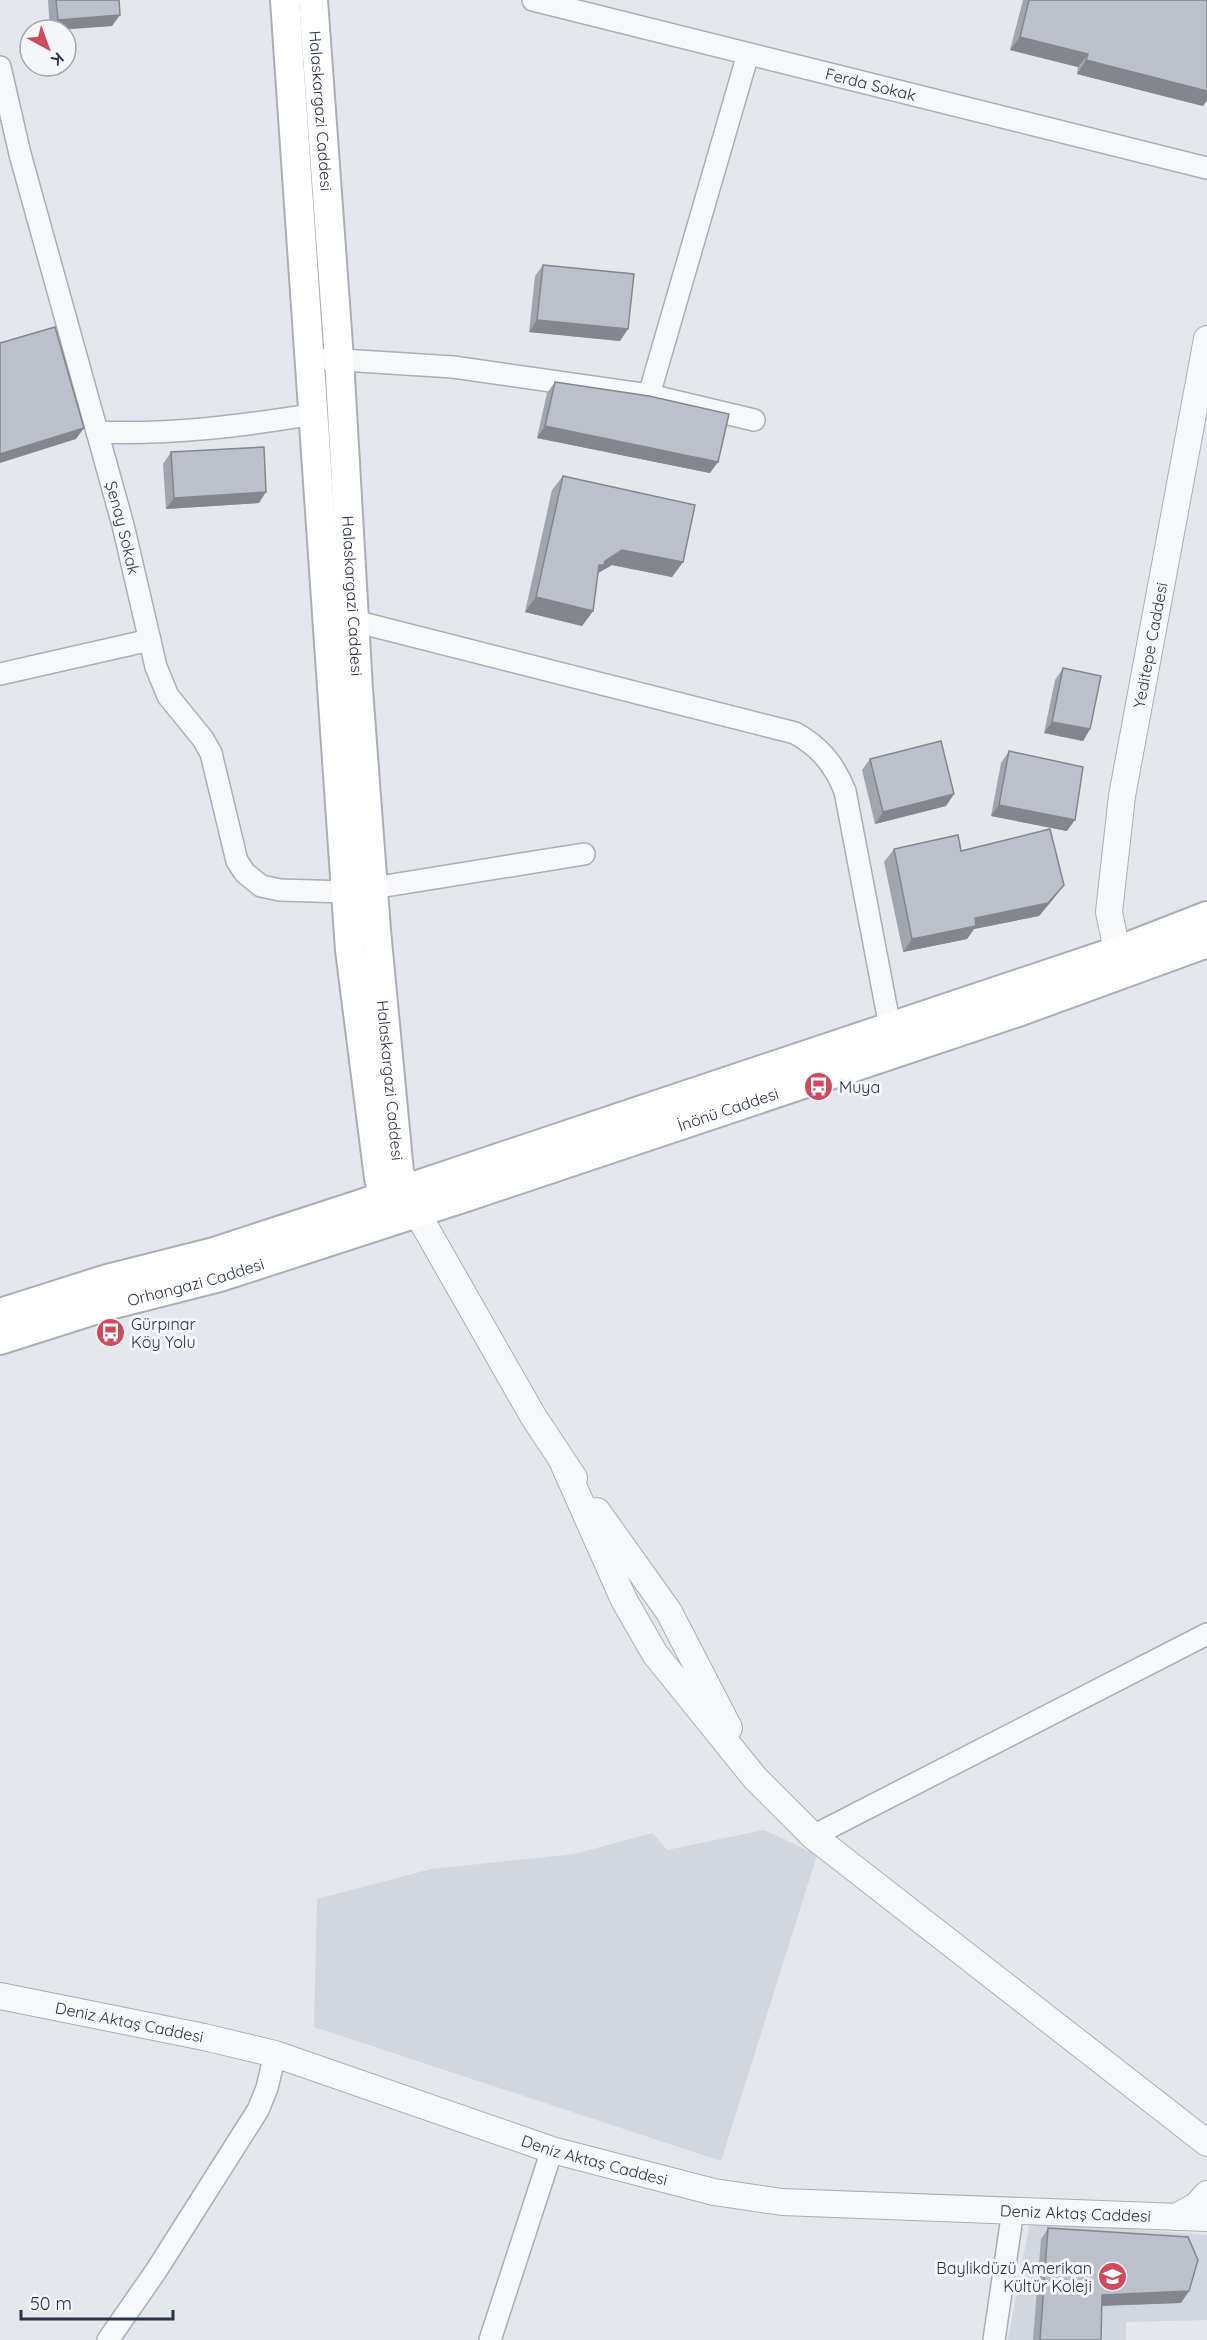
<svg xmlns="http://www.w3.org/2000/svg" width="1207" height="2340" font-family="Quicksand,sans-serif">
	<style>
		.built { fill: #d2d6de }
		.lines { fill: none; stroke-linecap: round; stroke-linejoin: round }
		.minor-casing { stroke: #a9aeb7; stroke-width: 24 }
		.tertiary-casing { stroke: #a9aeb7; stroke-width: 28 }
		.secondary-casing { stroke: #a9aeb7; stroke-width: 32 }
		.minor { stroke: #f7f8fa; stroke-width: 21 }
		.tertiary { stroke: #f7f8fa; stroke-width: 26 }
		.secondary { stroke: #fff; stroke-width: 28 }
		.wall { fill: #a1a5ae }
		.shaded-wall { fill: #83868d }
		.building { fill: #bbc0ca; stroke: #83868d; stroke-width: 1.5 }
		.labels { text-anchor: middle; stroke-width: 6; stroke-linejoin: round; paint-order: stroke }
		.street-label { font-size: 16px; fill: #2b3445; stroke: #f4f6f9 }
		.poi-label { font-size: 16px; fill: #2b3445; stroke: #f4f6f9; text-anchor: start }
	</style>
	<rect width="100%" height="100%" fill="#e4e7ec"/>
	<!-- built -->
	<path class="built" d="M764 1830 817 1855 721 2161 314 2027 317 1899 431 1869 574 1854 653 1833 667 1850Z
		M1030 2221 1207 2235V2320L1126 2322V2340H1008Z"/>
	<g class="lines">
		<defs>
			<g id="minor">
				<path id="s1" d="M533 0 1207 168"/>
				<path id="s2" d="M0 67 20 154 123 525 156 667 168 696 203 739 211 753 237 861 245 873 261 886 280 890 346 892"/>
				<path d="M327 359 453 367 649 395 754 420"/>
				<path d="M649 395 748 54"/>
				<path d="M97 432C170 435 242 426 315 414"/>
				<path d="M354 621 795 733C820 747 834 764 845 791L890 1027"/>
				<path d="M0 674 150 640"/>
				<path d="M373 888 584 854"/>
				<path d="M813 1836 1207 1634"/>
				<path d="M108 2340 156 2271 258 2110 267 2088 275 2054"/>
				<path d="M490 2340 552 2150"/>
				<path d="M994 2340 1013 2210"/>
			</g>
			<g id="tertiary">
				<path id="s3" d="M1117 951 1109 912 1122 796 1207 339"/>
				<path d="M416 1211 533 1416 574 1478"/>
				<path d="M564 1465 624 1600 655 1654 755 1778 813 1836 1207 2143"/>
				<path d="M597 1511 669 1612 729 1728"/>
				<path id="s4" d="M0 1996 204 2037 275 2054 552 2150 714 2192 782 2202 1207 2218"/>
				<path d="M1176 2217 1196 2206 1207 2194"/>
			</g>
			<g id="secondary">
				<path d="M285 0 350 950 379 1178 387 1214"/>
				<path id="s5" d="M313 0 339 359 358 689 376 930 399 1172 413 1206"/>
				<path d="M0 1313 107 1279 214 1252 355 1206 1117 951 1207 916"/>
				<path id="s6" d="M0 1340 110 1305 220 1277 463 1198 1018 1012 1207 943"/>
			</g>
		</defs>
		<!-- minor casing -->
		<use href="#minor" class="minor-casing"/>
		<!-- tertiary casing -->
		<use href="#tertiary" class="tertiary-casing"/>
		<!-- secondary casing -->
		<use href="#secondary" class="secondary-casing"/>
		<!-- minor -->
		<use href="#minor" class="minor"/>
		<!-- tertiary -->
		<use href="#tertiary" class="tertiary"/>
		<!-- secondary -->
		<use href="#secondary" class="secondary"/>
	</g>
	<!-- wall -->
	<path class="wall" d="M48 0H119L112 26 61 30H50Z
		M1023 0H1207V100L1203 106 1077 74 1078 67 1010 50Z
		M543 265 620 341 529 332 535 276Z
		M555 382 710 473 537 438 547 393Z
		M171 452 259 503 166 509 163 464Z
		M563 476 683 562 672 577 612 565 598 573 593 611 582 626 525 612 552 490Z
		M1063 668 1090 729 1083 741 1044 733 1055 680Z
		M1009 751 1067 831 991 816 1001 763Z
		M870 759 954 794 946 806 875 824 862 770Z
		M894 849 961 851 1054 898 1039 916 974 929 967 939 903 952 884 862Z
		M1048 2228 1181 2303 1102 2306 1101 2340H1033L1041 2239Z"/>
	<!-- shaded-wall -->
	<path class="shaded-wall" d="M120 15 112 26 51 30 58 20Z
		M1020 37 1088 54 1078 67 1010 50Z
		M1086 60 1207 91V100L1203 106 1077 74Z
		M537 320 628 329 620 341 529 332Z
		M545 426 718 462 710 473 537 438Z
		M84 428 76 439 0 463V454Z
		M266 492 259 503 166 509 174 498Z
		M622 550 683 562 672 577 612 565 598 573 599 565Z
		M536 597 593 611 582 626 525 612Z
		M1052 722 1090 729 1083 741 1044 733Z
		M954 794 946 806 875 824 883 812Z
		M999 805 1075 820 1067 831 991 816Z
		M1064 885 1054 898 1039 916 974 929 967 939 903 952 912 939Z
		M1189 2291 1181 2303 1094 2306 1102 2295Z"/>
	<!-- building -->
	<path class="building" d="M56 0H119L120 15 58 20Z
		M1029 0H1207V91L1086 60 1088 54 1020 37Z
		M543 265 634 274 628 329 537 320Z
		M55 327 84 428 0 454V343Z
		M555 382 649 396 729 414 718 462 545 426Z
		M264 447 266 492 174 498 171 452Z
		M563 476 695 505 683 562 622 550 605 561 604 565H599L593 611 536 597Z
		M1063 668 1101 676 1090 729 1052 722Z
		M941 741 954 794 883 812 870 759Z
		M1009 751 1083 767 1075 820 999 805Z
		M1050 829 1064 885 1048 903 975 918 976 926 912 939 894 849 958 835 961 851Z
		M1048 2228 1188 2237 1198 2260 1189 2291 1102 2295 1101 2340H1040Z"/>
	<!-- icons -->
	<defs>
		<symbol id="bus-disc" viewBox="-11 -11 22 22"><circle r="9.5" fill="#d1495b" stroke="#f4f6f9"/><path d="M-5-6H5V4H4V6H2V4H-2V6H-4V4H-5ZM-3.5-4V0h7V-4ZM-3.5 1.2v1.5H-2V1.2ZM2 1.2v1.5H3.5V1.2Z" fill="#fff"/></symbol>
		<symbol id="school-disc" viewBox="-11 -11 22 22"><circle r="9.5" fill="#d1495b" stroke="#f4f6f9"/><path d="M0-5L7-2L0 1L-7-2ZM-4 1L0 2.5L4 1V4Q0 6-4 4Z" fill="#fff"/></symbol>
	</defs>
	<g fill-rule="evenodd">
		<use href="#bus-disc" x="802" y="1070" width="33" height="33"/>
		<use href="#bus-disc" x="94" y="1316" width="33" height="33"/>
		<use href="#school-disc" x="1096" y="2260" width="33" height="33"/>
	</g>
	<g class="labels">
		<!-- street labels -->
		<g class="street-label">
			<text dy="6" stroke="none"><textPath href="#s1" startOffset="348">Ferda Sokak</textPath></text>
			<text dy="6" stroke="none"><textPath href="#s5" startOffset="111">Halaskargazi Caddesi</textPath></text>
			<text dy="6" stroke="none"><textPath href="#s2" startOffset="477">Şenay Sokak</textPath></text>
			<text dy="6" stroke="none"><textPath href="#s5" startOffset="597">Halaskargazi Caddesi</textPath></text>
			<text dy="6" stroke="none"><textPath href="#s3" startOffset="310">Yeditepe Caddesi</textPath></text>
			<text dy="6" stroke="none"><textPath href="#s5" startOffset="1083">Halaskargazi Caddesi</textPath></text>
			<text dy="6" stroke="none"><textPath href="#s6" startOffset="764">İnönü Caddesi</textPath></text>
			<text dy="6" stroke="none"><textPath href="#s6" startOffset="204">Orhangazi Caddesi</textPath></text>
			<text dy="6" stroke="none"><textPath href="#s4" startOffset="132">Deniz Aktaş Caddesi</textPath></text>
			<text dy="6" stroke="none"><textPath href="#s4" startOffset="618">Deniz Aktaş Caddesi</textPath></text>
			<text dy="6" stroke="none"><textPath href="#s4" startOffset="1104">Deniz Aktaş Caddesi</textPath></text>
		</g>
		<!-- poi labels -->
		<g class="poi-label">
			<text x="839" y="1093">Muya</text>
			<text x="131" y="1330">Gürpınar<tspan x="131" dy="18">Köy Yolu</tspan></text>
			<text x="1092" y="2274" text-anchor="end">Baylikdüzü Amerikan<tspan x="1092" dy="18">Kültür Koleji</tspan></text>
		</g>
	</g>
	<!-- north arrow -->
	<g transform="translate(48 48) rotate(139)"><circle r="28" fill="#f4f6f9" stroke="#a4a8b1" stroke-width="1.5"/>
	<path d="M0-4.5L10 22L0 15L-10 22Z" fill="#d1495b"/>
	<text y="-9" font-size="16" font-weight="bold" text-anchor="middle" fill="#2b3445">K</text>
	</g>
	<!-- scale -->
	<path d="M21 2310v9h152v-9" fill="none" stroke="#2b3445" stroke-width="3"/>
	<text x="30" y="2310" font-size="18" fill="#2b3445" stroke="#f4f6f9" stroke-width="4.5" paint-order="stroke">50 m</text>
</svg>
